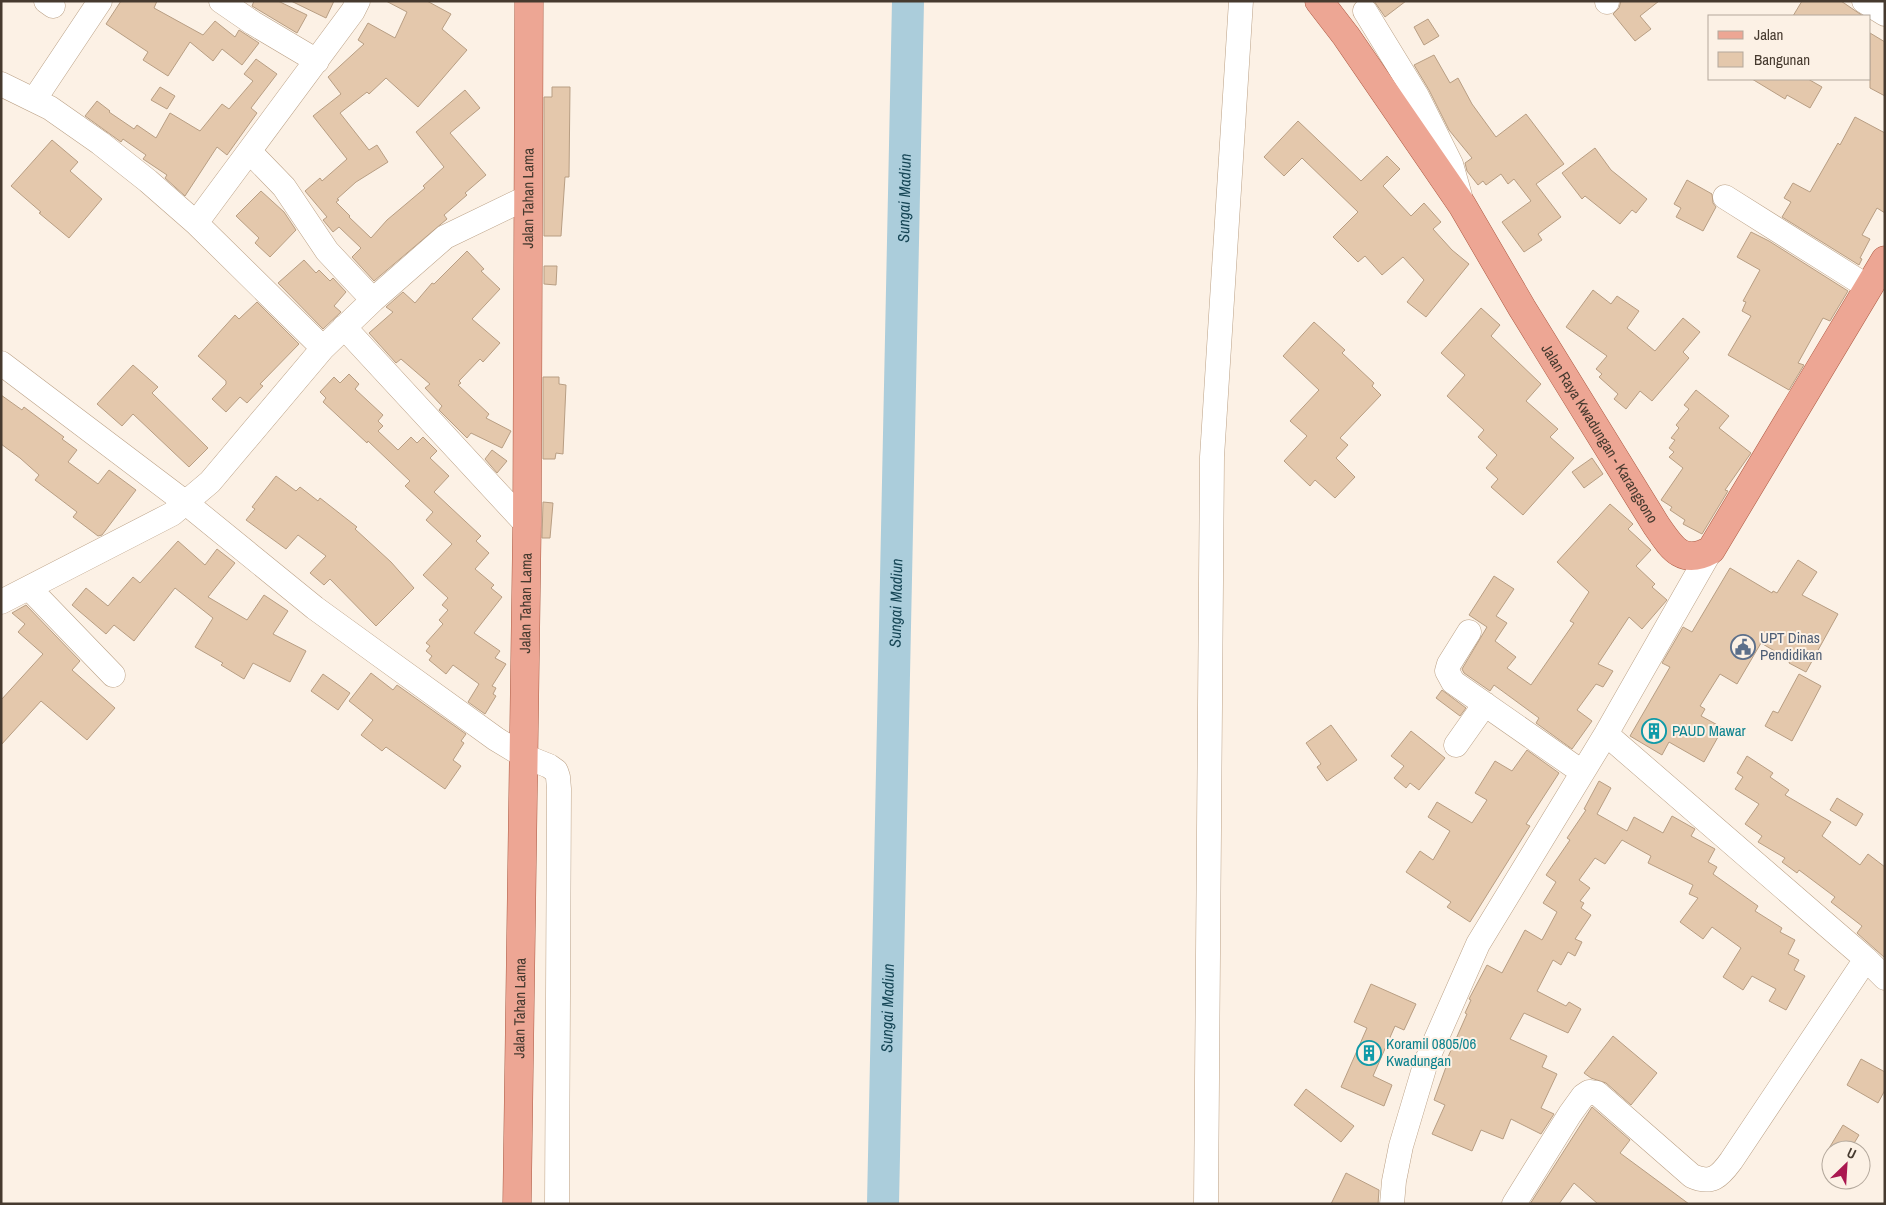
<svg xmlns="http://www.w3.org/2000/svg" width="1886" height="1205" font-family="'Archivo Narrow',sans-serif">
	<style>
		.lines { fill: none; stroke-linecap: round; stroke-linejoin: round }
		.river { stroke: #abcddb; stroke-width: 32 }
		.building { fill: #e4c8ac; stroke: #b89e83 }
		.minor-casing { stroke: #bba186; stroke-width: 25 }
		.major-casing { stroke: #ab5942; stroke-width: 29 }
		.minor { stroke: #fff; stroke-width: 24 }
		.major { stroke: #eda694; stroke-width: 28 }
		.labels { text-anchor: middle; stroke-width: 4; stroke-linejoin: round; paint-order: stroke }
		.street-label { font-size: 15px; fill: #463a2f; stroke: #fcf1e5 }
		.service-label { font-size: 15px; fill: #4e5e75; stroke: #fcf1e5; text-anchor: start }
		.culture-label { font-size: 15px; fill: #0d838f; stroke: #fcf1e5; text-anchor: start }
		.water-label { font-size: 16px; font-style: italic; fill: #154555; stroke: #fcf1e5 }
	</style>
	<rect width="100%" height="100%" fill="#fcf1e5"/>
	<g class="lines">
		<!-- river -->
		<path class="river" id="s1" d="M883 1204 908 1"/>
	</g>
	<!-- building -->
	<path class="building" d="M121 1H157L154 8 203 35 215 21 235 37 239 30 259 43 242 65 222 49 213 61 190 42 168 76 143 60 148 52 106 24Z
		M254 1H278L307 15 297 33 252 6Z
		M291 1H334L326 18Z
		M386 1H427L451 14 442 29 467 50 418 107 386 78 369 94 367 92 340 113 369 150 377 145 388 162 356 182 337 199 339 200 336 202 350 216 349 217 371 238 387 220 425 188 423 186 444 167 416 132 465 90 480 108 450 133 486 175 465 193 467 195 444 215 447 219 374 281 352 257 361 248 339 227 333 232 323 220 327 217 305 191 320 178 322 181 347 159 313 116 341 94 328 77 364 44 358 40 368 23 395 38 407 12Z
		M1374 1H1406L1385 17Z
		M1621 1H1659L1640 16 1651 29 1635 41 1613 14 1619 8Z
		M1802 1H1841L1863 16H1793Z
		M1428 19 1439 36 1424 45 1414 27Z
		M1870 33 1885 42V96L1870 88Z
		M1434 55 1450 83 1458 78 1472 104 1496 137 1526 114 1564 164 1536 184 1561 217 1538 234 1542 240 1524 252 1502 222 1531 201 1514 179 1508 184 1501 174 1486 185 1483 181 1478 185 1467 171 1465 163 1472 158 1449 130 1429 90 1414 65Z
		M256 59 277 74 251 108 257 113 227 155 217 147 185 196 165 178 167 175 143 159 146 155 123 139 121 142 85 116 97 101 110 111 109 112 134 129 137 125 156 138 170 113 200 131 222 104 229 109 253 81 244 74Z
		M1752 79H1808L1822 87 1810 108 1787 95 1785 99Z
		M160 87 175 96 167 109 151 100Z
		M552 87H570L569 177H565L561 236H544V97H552Z
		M1855 117 1885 133V213L1877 208 1862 235 1870 239 1860 258 1862 259 1859 265 1782 217 1791 202 1784 198 1793 183 1810 192 1838 143 1840 145Z
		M1298 121 1361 181 1387 156 1400 169 1383 186 1411 216 1424 203 1441 222 1433 229 1452 250 1469 264 1426 317 1407 302 1424 280 1403 257 1382 275 1365 256 1358 262 1333 237 1358 212 1302 158 1284 176 1264 157Z
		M52 140 78 162 70 171 102 199 69 238 39 213 41 212 11 186Z
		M1595 148 1611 170 1647 199 1636 213 1632 210 1620 224 1585 196 1582 199 1562 173Z
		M1687 180 1712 194 1713 203 1716 207 1703 231 1676 217 1681 208 1674 204Z
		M261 191 284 212 296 230 270 257 255 243 259 238 236 216Z
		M1751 232 1769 241 1848 291 1830 321 1823 318 1798 363 1804 365 1789 390 1728 355 1751 316 1742 311 1746 302 1743 301 1760 270 1737 257Z
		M467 251 484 269 481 271 500 289 472 319 500 343 483 362 480 359 459 381 461 383 458 385 489 414 486 418 511 431 502 448 471 433 467 438 439 410 442 406 425 388 430 384 401 359 396 363 369 333 393 312 386 307 403 292 415 303 432 283 434 284Z
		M304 260 316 273 319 270 330 281 333 278 346 292 334 306 341 312 323 329 278 283Z
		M544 266H557L556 285 544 284Z
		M1593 290 1611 304 1617 296 1639 311 1627 328 1655 351 1683 318 1700 332 1683 352 1689 358 1652 401 1640 391 1626 409 1614 399 1618 394 1599 377 1602 374 1596 369 1607 356 1566 327Z
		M257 302 299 344 260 384 263 386 247 403 240 397 226 412 212 399 226 384V381L198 356 235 315 239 319Z
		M1481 308 1500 325 1491 336 1541 384 1526 401 1558 429 1550 437 1574 458 1523 515 1491 487 1498 479 1486 468 1497 455 1478 437 1484 430 1447 396 1465 375 1441 353Z
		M1314 322 1345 350 1342 353 1374 383 1372 386 1381 395 1340 438 1348 445 1336 458 1355 477 1335 498 1315 480 1310 486 1284 461 1307 436 1290 421 1319 390 1283 356Z
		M133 365 158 387 152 393 208 448 189 467 133 414 122 426 97 404Z
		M349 374 359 384 355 389 383 415 378 421 383 426 378 431 398 450 411 437 417 443 423 437 437 451 430 458 449 476 434 492 481 536 476 541 489 553 475 569 494 585 491 588 502 597 474 633 500 651 495 658 506 664 492 686 496 688 493 694 496 696 485 714 468 702 479 684 453 665 446 674 429 660 432 656 426 651 430 646 426 643 443 624 439 620 448 610 442 605 448 598 423 575 452 544 426 520 433 512 405 486 410 481 368 441 367 443 323 402 326 398 320 392 334 377 340 383Z
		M543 377H559V384L566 385 563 454 556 453 555 459H543Z
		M1696 390 1729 416 1719 428 1751 453 1725 490 1728 491 1702 534 1683 524 1685 520 1670 510 1672 507 1661 500 1683 468 1669 457 1674 452 1669 448 1675 440 1671 438 1679 428 1676 425 1689 409 1684 405Z
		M1 395 22 410 24 407 64 437 62 439 77 450 68 462 98 484 109 470 136 490 102 535 98 536 73 517 77 512 35 480 39 475 20 458 1 444Z
		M492 450 507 461 497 473 485 459Z
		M1592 458 1603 474 1584 488 1572 472Z
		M276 476 296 491 300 487 318 501 320 498 357 527 355 529 391 562 414 588 376 626 330 579 324 585 310 573 326 556 298 535 286 549 246 520 255 509 252 507Z
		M543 502 553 503 550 538H542Z
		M1610 504 1633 524 1628 529 1651 550 1636 566 1655 584 1652 587 1667 600 1642 629 1629 617 1598 664 1613 671 1603 687 1596 684 1577 710 1592 721 1572 749 1536 723 1539 718 1494 685 1490 691 1464 673 1462 669 1487 627 1469 615 1494 576 1514 589 1496 616 1507 623 1495 641 1516 657 1507 668 1531 685 1574 623 1570 621 1589 592 1557 562Z
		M178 541 205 565 217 549 235 563 208 597 247 620 264 595 288 611 273 634 306 651 290 682 253 663 244 679 221 665 223 663 195 647 213 618 175 588 134 641 114 625 106 634 72 605 86 588 108 606 133 577 140 583Z
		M1798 560 1817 572 1802 595 1838 614 1806 672 1789 663 1790 660 1761 643 1737 684 1720 674 1700 706 1705 709 1701 716 1723 728 1704 762 1669 742 1662 755 1630 736 1670 667 1662 663 1683 627 1692 632 1730 568 1772 593 1773 591 1777 593Z
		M26 605 80 661 72 670 115 708 87 740 41 701 1 745V700L43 654 18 632 25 624 12 613Z
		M371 673 393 690 397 685 466 734 461 741 464 743 453 760 461 766 445 789 386 747 382 751 361 735 373 720 349 701Z
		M323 674 350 693 338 710 311 691Z
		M1799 674 1821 686 1792 741 1765 726 1773 711 1778 713Z
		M1442 690 1466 708 1460 716 1436 698Z
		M1331 725 1357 760 1327 781 1317 767 1321 764 1306 743Z
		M1411 731 1445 758 1419 790 1410 783 1406 788 1394 778 1404 766 1391 756Z
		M1527 750 1559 773 1526 824 1530 826 1470 922 1447 907 1451 902 1406 872 1420 851 1433 860 1450 831 1428 817 1437 802 1472 823 1487 800 1475 793 1495 761 1512 771Z
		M1747 756 1773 773 1770 777 1789 790 1785 795 1831 822 1822 836 1860 865 1868 854 1885 867V958L1857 933 1862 926 1831 902 1835 897 1799 870 1797 873 1782 862 1785 858 1758 842 1762 836 1745 824 1759 804 1735 789 1743 777 1737 773Z
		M1599 781 1611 788 1597 814 1627 831 1634 817 1663 833 1672 816 1695 829 1691 836 1715 849 1708 862 1717 867 1713 874 1758 906 1755 911 1782 928 1780 932 1795 940 1788 954 1799 960 1794 970 1805 976 1786 1010 1769 1001 1776 989 1752 976 1743 990 1723 977 1741 948 1712 927 1703 939 1680 922 1698 898 1689 894 1693 885 1648 863 1651 856 1622 840 1605 864 1595 858 1579 880 1590 888 1580 901 1584 903 1581 908 1591 915 1575 939 1582 942 1575 956 1568 952 1561 965 1553 960 1537 991 1566 1006 1569 1002 1581 1009 1568 1033 1524 1013 1510 1039 1547 1056 1542 1067 1557 1074 1541 1108 1554 1114 1541 1134 1511 1119 1503 1139 1481 1130 1472 1151 1432 1134 1445 1105 1434 1100 1446 1067 1444 1066 1467 1014 1465 1013 1471 1000 1469 999 1487 965 1502 973 1525 930 1542 940 1557 912 1543 903 1556 882 1546 875 1570 840 1567 838 1586 810 1584 809Z
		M1837 798 1863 814 1856 826 1830 810Z
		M1371 984 1416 1004 1404 1030 1395 1026 1373 1076 1392 1085 1384 1106 1341 1087 1367 1028 1354 1022Z
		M1613 1036 1657 1073 1631 1105 1606 1083 1591 1078 1584 1073Z
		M1861 1059 1885 1072V1090L1878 1103 1847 1085Z
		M1306 1089 1354 1126 1341 1142 1294 1105Z
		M1592 1107 1630 1140 1620 1153 1689 1204H1598L1574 1183 1559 1204H1530Z
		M1843 1125 1859 1135 1850 1150H1828Z
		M1346 1173 1379 1190 1378 1204H1331Z"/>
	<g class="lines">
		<defs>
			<path id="minor" d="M46 1 53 6
				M221 1 253 23 317 61
				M1864 1 1885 14
				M1607 2V1
				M1365 11 1417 96 1451 164 1460 196
				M1 84 50 108 100 143 148 181 196 223 323 348
				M34 100 100 1
				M250 152 284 187 327 251 373 300
				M1725 197 1868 287
				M196 223 353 11 358 1
				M344 327 527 525
				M1 363 186 503 315 608 377 653 496 739 524 756 549 766 556 771 558 777 559 789 557 1204
				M29 588 113 675
				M1 602 172 514 210 482 323 348 373 300 445 237 528 197
				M1469 632 1449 664 1447 671 1453 682 1582 772
				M1606 734 1866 959 1885 978
				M1456 745 1485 704
				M1206 1204 1212 457 1241 1
				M1392 1204 1394 1181 1401 1146 1426 1062 1478 944 1606 734 1711 550
				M1514 1204 1570 1114 1583 1096 1589 1092 1597 1093 1692 1176C1712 1185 1720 1176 1731 1161L1866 959"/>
			<g id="major">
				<path id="s2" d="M1319 1 1346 36 1462 205 1522 308 1656 525C1672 548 1682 566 1711 550L1885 260"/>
				<path id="s3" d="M517 1204 527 525 529 1"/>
			</g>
		</defs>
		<!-- minor casing -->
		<use href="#minor" class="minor-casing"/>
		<!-- major casing -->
		<use href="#major" class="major-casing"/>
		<!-- minor -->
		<use href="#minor" class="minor"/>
		<!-- major -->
		<use href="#major" class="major"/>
	</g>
	<!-- icons -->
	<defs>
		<symbol id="civic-ring" viewBox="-11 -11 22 22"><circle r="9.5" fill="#fcf1e5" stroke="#5c6f8a" stroke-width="1.5"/><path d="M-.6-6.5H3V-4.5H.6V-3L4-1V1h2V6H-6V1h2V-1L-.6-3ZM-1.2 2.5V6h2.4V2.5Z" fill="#5c6f8a"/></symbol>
		<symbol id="building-ring" viewBox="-11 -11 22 22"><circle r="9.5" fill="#fcf1e5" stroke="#0f9aa8" stroke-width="1.5"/><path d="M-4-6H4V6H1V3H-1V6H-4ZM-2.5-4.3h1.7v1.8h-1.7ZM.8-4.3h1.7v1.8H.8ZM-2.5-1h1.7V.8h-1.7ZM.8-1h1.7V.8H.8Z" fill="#0f9aa8"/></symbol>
	</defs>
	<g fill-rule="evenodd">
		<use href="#civic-ring" x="1729" y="633" width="28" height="28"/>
		<use href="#building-ring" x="1640" y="717" width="28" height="28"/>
		<use href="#building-ring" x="1355" y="1039" width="28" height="28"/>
	</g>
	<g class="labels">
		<!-- street labels -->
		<g class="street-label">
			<text dy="5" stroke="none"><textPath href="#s3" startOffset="1006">Jalan Tahan Lama</textPath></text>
			<text dy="5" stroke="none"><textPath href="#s2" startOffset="516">Jalan Raya Kwadungan - Karangsono</textPath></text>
			<text dy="5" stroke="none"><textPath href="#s3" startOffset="601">Jalan Tahan Lama</textPath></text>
			<text dy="5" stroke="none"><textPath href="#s3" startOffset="196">Jalan Tahan Lama</textPath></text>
		</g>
		<!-- service labels -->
		<g class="service-label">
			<text x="1760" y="643">UPT Dinas<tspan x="1760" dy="17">Pendidikan</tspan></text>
		</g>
		<!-- culture labels -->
		<g class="culture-label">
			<text x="1672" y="736">PAUD Mawar</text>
			<text x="1386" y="1049">Koramil 0805/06<tspan x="1386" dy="17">Kwadungan</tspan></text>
		</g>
		<!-- water labels -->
		<g class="water-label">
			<text dy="6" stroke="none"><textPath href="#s1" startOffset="1006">Sungai Madiun</textPath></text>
			<text dy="6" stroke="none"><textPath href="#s1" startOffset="601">Sungai Madiun</textPath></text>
			<text dy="6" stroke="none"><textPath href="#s1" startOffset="196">Sungai Madiun</textPath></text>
		</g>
	</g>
	<!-- border -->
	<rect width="1886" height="1205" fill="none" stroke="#463a2f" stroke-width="5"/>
	<!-- legend -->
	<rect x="1708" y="15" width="162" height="65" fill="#fcf1e5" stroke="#b3a89c"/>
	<rect x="1718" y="31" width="25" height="8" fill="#eda694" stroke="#b3a89c"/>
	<text x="1754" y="40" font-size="15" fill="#463a2f">Jalan</text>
	<rect x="1718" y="52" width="25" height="15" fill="#e4c8ac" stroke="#b3a89c"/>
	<text x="1754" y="65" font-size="15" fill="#463a2f">Bangunan</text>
	<!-- north arrow -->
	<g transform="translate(1846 1165) rotate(25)"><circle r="24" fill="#fcf1e5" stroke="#b3a89c"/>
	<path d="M0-4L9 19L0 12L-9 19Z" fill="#aa1850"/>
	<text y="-8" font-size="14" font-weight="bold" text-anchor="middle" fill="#463a2f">U</text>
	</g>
</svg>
